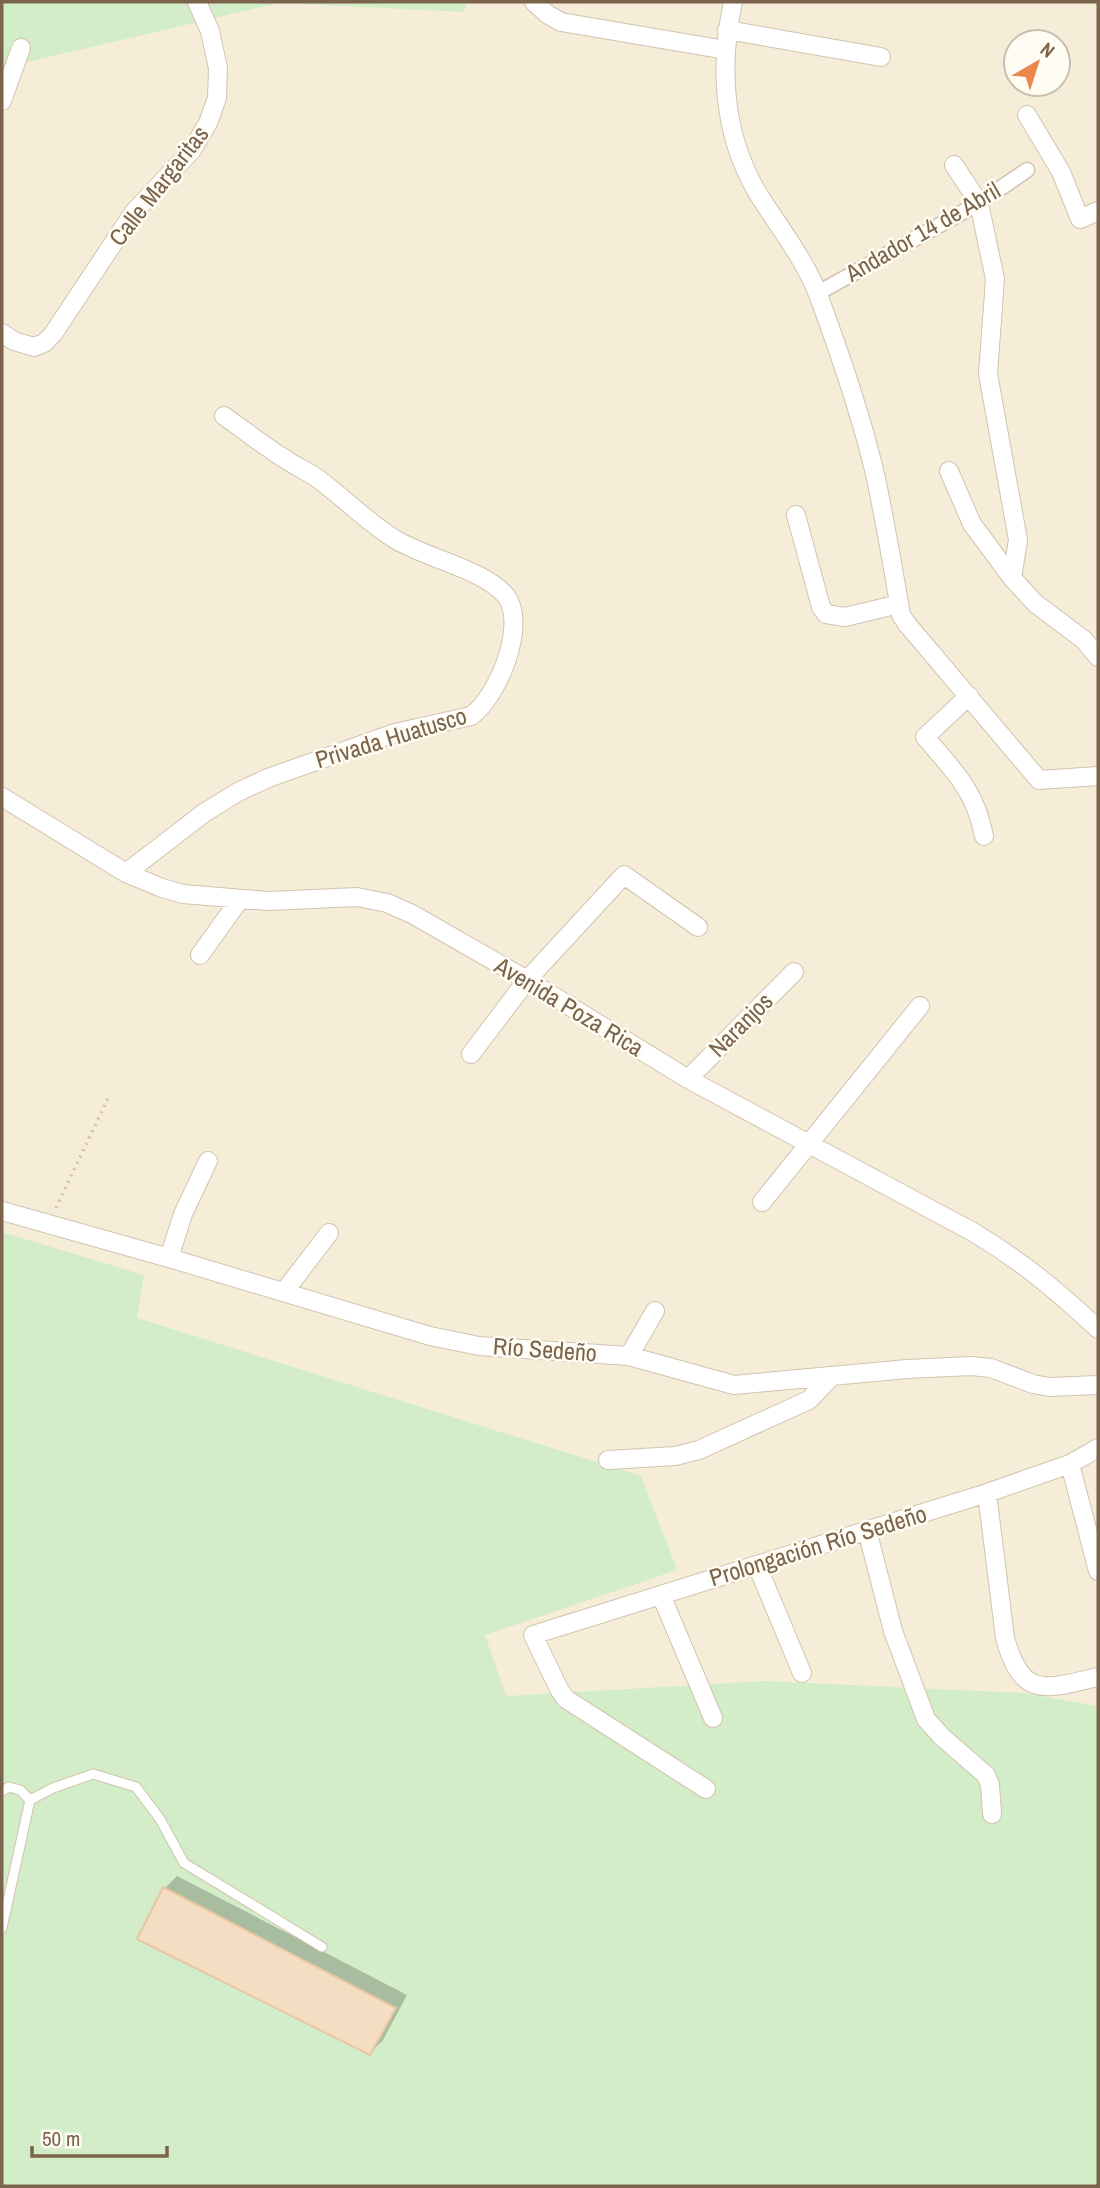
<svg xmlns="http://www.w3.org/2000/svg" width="1100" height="2188" font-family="'Archivo Narrow',sans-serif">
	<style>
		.residential { fill: #f6edd9; fill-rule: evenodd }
		.green { fill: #d2edc8 }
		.shadow { fill: #0003 }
		.building { fill: #f4ddc2; stroke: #e8c6a1; stroke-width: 2 }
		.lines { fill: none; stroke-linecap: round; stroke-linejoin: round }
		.service-casing { stroke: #d2c3af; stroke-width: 11 }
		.pedestrian-casing { stroke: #d2c3af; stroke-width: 17 }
		.minor-casing { stroke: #d2c3af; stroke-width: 20 }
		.path { stroke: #dac1a4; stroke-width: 3.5; stroke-dasharray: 2 5; stroke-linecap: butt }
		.service { stroke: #fff; stroke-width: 9 }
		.pedestrian { stroke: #fff; stroke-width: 14 }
		.minor { stroke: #fff; stroke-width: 18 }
		.labels { text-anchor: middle; stroke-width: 5; stroke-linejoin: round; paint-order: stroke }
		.street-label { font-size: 24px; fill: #7b634c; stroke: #fffcf3 }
	</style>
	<rect width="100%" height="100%" fill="#fdf9ec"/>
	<!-- residential -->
	<path class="residential" d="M2 2H1098V2186H2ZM1016 42H1058V84H1016Z"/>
	<!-- green -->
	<path class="green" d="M2 2H467L464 12 279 3 2 68Z
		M2 1232 144 1275 137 1318 641 1476 677 1570 485 1635 506 1696 766 1681 1023 1693 1098 1706V2186H2Z"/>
	<!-- shadow -->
	<path class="shadow" d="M177 1876 407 1995 383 2040 370 2053 164 1889Z"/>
	<!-- building -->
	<path class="building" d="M163 1887 396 2008 370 2055 137 1939Z"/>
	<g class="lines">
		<defs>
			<path id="service" d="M2 1791 9 1787 20 1790 30 1800 2 1928
				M30 1800 53 1788 93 1774 136 1787 160 1819 184 1863 322 1947"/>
			<path id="pedestrian" d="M818 293 979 203 1027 170"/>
			<path id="minor" d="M534 2 547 14 561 22 726 50
				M733 2C719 66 723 134 757 192 778 226 805 259 819 297 840 354 861 414 875 474 885 520 893 568 901 615L907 624 1039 780 1098 776
				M727 30 881 57
				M2 101 21 48
				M1027 115 1061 172 1080 219 1098 211
				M954 165 979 203 995 279 988 374 1018 540 1012 578
				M2 333 14 341 34 347 44 343 53 334 134 212 192 150 208 123 217 98 218 68 210 31 197 2
				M949 471 972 524 1012 578 1035 603 1084 640 1098 657
				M796 515 821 607 826 614 845 617 899 604
				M969 696 925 737C954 771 975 790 984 836
				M2 797 126 873 162 888 183 894 269 901 357 897 387 903 412 914 527 980 688 1079 973 1232C1023 1262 1056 1290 1098 1329
				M126 873 204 813 238 792 268 778 395 733 471 716C497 698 528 625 506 596 484 569 424 558 393 538 366 521 343 497 317 478 307 471 295 466 285 459 264 446 244 430 224 416
				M200 955 240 899
				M471 1054 527 980 624 875 698 927
				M688 1079 794 972
				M762 1202 920 1006
				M2 1211 169 1258 430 1336 479 1346 629 1356 734 1385 907 1369 971 1366 991 1368 1033 1384 1049 1387 1098 1385
				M169 1258 183 1214 208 1161
				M284 1292 329 1233
				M629 1356 655 1311
				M608 1460 675 1456 699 1450 809 1400 832 1376
				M1070 1464 1098 1571
				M987 1493 1005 1638C1022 1700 1046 1689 1098 1677
				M867 1530 893 1631 926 1719 942 1737 986 1775 990 1785 992 1814
				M757 1565 802 1673
				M661 1595 713 1718
				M706 1789 566 1699 559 1689 533 1635 987 1493 1070 1464 1098 1448"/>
		</defs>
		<!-- service casing -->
		<use href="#service" class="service-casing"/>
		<!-- pedestrian casing -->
		<use href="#pedestrian" class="pedestrian-casing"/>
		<!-- minor casing -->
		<use href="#minor" class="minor-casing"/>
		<!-- path -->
		<path class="path" d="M56 1208 109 1096"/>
		<!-- service -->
		<use href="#service" class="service"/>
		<!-- pedestrian -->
		<use href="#pedestrian" class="pedestrian"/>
		<!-- minor -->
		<use href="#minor" class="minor"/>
	</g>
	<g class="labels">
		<!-- street labels -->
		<g class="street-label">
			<text transform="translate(159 186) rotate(-52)" y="8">Calle Margaritas</text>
			<text transform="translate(923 232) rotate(-30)" y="8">Andador 14 de Abril</text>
			<text transform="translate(391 738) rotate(-17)" y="8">Privada Huatusco</text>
			<text transform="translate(569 1007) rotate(31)" y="8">Avenida Poza Rica</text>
			<text transform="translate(741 1025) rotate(-45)" y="8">Naranjos</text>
			<text transform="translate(545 1350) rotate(4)" y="8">Río Sedeño</text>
			<text transform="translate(818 1546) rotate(-17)" y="8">Prolongación Río Sedeño</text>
		</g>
	</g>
	<!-- border -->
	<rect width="1100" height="2188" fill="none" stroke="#7b634c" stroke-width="7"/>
	<!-- north arrow -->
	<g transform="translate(1037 63) rotate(39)"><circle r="33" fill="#fffcf3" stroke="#cabfb0" stroke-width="2"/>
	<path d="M0-5L12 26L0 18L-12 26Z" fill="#eb874d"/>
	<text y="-10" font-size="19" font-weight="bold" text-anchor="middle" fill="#7b634c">N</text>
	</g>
	<!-- scale -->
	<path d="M32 2146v10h135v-10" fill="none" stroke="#7b634c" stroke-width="3.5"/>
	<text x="42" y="2146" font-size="21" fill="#7b634c" stroke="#fffcf3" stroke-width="5" paint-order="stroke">50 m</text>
</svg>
